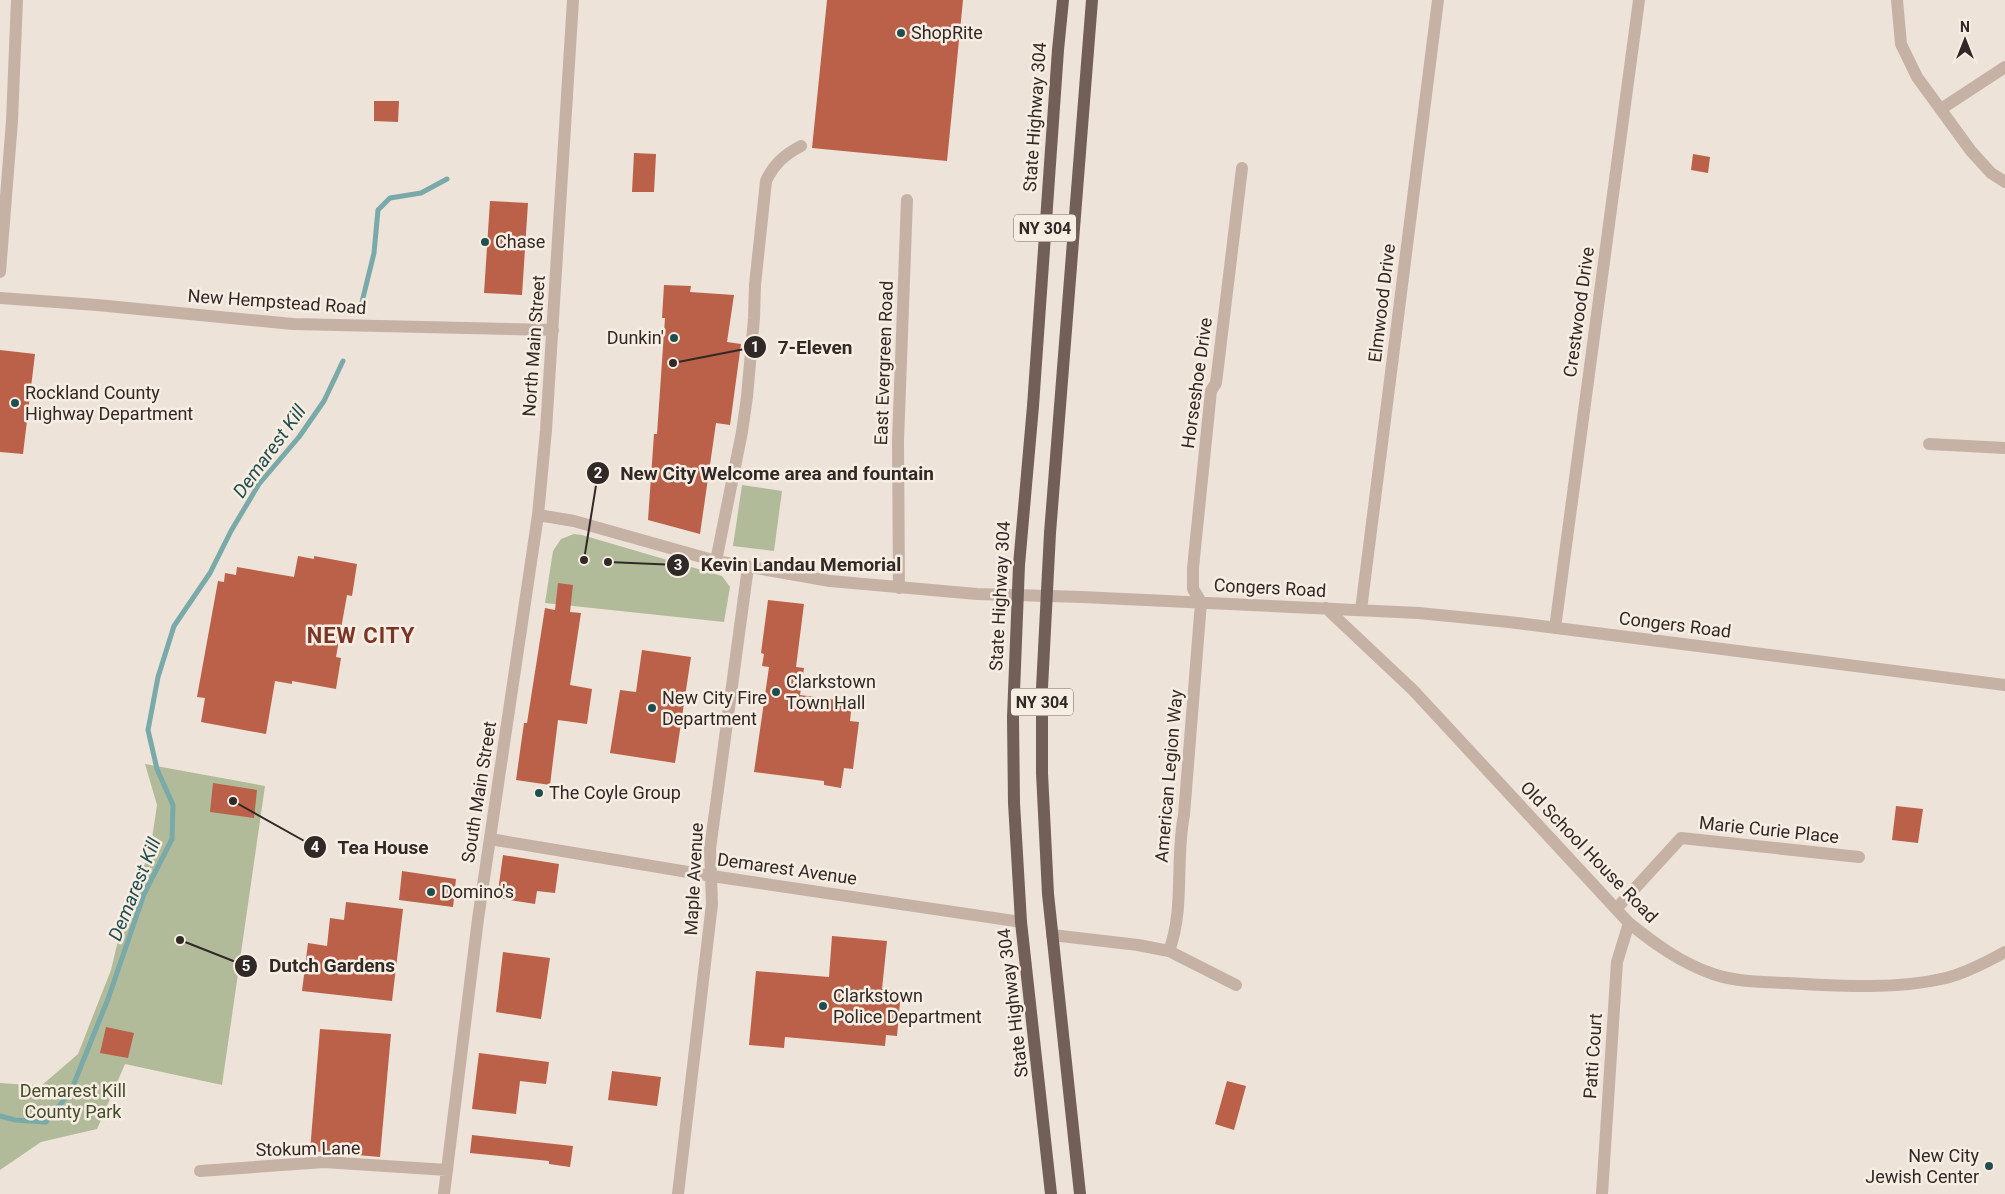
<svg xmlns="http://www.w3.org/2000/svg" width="2005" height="1194" font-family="Roboto,sans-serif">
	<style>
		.green { fill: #b1bb99 }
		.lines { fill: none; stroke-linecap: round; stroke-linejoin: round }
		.stream { stroke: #79a9a8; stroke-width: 5 }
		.building { fill: #bb6049 }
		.minor { stroke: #c5b2a5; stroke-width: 12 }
		.major { stroke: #725f58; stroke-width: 12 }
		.poi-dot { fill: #1f4e4f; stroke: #f7ede3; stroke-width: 2 }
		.labels { text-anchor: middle; stroke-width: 5; stroke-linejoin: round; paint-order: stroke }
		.shield { fill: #f7ede3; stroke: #6c645f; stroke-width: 1 }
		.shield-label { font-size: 16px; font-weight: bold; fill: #312926 }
		.poi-label { font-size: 18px; fill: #312926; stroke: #f7ede3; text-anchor: start }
		.street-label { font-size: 18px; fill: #312926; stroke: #f7ede3 }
		.park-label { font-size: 18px; fill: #424d2c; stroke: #f7ede3 }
		.water-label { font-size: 19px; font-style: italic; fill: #1f4e4f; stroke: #f7ede3 }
		.district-label { font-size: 22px; font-weight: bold; letter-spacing: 1px; fill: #793626; stroke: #f7ede3 }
		.leader { fill: none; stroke: #312926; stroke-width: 2 }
		.callout-dot { fill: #312926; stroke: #f7ede3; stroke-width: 2 }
		.mark-label { font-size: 15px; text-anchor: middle; font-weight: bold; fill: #fff }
		.callout-label { font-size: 19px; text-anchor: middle; font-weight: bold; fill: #312926; stroke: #f7ede3; stroke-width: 5; stroke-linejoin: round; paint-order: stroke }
	</style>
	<rect width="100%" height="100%" fill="#eee3d8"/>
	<!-- green -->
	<path class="green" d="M742 485 782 491 774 551 733 546Z
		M574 534 582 535 722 576 730 587 724 622 545 603 553 551 561 539Z
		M145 764 265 786 222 1085 125 1064 97 1129 41 1142 0 1170V1083L41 1086 78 1054 111 970 125 911 150 852 157 805Z"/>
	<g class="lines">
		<!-- stream -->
		<path class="stream" d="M362 302 374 253 378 210 390 198 421 193 447 179
			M0 1116 15 1120 46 1122 71 1091 108 999 144 894 172 839 173 805 157 769 148 730 158 677 174 626 210 573 231 531 259 484 299 437 324 401 343 361"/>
	</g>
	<!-- building -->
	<path class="building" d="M827 0H963L947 161 812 148Z
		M374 101H399L398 122 374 121Z
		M634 153 656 154 654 192H632Z
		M1693 154 1710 157 1708 173 1691 170Z
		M490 201 528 203 522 295 484 293Z
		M664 285 691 286 690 292 734 295 727 342 741 344 730 425 716 423 700 534 648 520 654 434H657L665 318H662Z
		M0 350 35 354 23 454 0 452Z
		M298 556 314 559V556L357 564 352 596 347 595 336 657 341 658 336 689 292 681V684L275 681 266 734 201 722 205 698 197 697 218 581 224 582 225 573 236 575 237 567 294 577Z
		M558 583 573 585 570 612 581 613 570 685 592 689 587 724 558 720 550 785 516 780 524 723H527L545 608 555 610Z
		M768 600 804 604 796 667 804 668 800 695 852 702 850 721 859 722 853 769 844 768 841 788 824 785V781L754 772 769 667 762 666 764 654 761 653Z
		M642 650 691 657 675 763 610 753 620 690 636 692Z
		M213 783 257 790 254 818 210 812Z
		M1896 806 1923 809 1918 843 1892 840Z
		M503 855 559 864 555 893 537 891 535 904 497 898Z
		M402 871 456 879 453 907 399 900Z
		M346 902 403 909 392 1001 302 991 308 943 327 946 330 918 344 920Z
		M832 936 887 941 882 989 901 991 897 1036 886 1035 885 1046 785 1037 784 1048 749 1045 756 971 829 977Z
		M503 952 550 958 541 1019 496 1012Z
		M106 1027 134 1033 128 1058 100 1053Z
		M320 1029 391 1034 380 1157 310 1151Z
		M479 1053 549 1062 546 1084 520 1081 516 1114 472 1109Z
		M612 1071 661 1077 657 1106 608 1100Z
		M1227 1081 1246 1086 1234 1130 1215 1124Z
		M472 1135 573 1146 570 1167 549 1164V1161L470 1153Z"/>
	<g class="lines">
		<!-- minor -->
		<path class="minor" d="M1897 0 1901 44 1917 77 1971 151 1991 173 2005 182
			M1941 109 2005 67
			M0 272 12 121 17 0
			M0 298 97 305 293 324 553 330
			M1929 444 2005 448
			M538 515 574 521 716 561 830 581 977 594 1082 597 1419 613 1509 622 2005 685
			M716 561 742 432 747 397 754 318 755 285 766 181C774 164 784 155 801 146
			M899 588 898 441 907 200
			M1201 602 1193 589V568L1211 391 1216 383 1242 168
			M1326 608 1413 690 1629 923C1655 944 1681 963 1713 974 1736 982 1763 982 1788 983 1840 986 1895 990 1946 978 1966 973 1987 962 2005 952
			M1361 610 1438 0
			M1555 628 1639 0
			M490 839 712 876 1021 922
			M1616 909 1681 838 1859 857
			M1052 935 1138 945 1169 951 1236 985
			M1169 951C1185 908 1175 860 1184 815L1201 602
			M200 1171 324 1162 447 1170
			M444 1194 478 919 538 515 546 430 573 0
			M678 1194 712 904 710 849 748 567
			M1602 1194 1617 962 1629 923"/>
		<!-- major -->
		<path class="major" d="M1051 1194 1021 922 1014 803 1013 717 1019 565 1033 406 1058 50 1063 0
			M1080 1194 1048 894 1042 773V688L1050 533 1092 0"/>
	</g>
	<!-- markers -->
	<g class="poi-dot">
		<circle cx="901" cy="33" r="5"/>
		<circle cx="485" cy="242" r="5"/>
		<circle cx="674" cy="338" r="5"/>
		<circle cx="15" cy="403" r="5"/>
		<circle cx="776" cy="692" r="5"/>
		<circle cx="652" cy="708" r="5"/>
		<circle cx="539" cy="793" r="5"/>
		<circle cx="431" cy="892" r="5"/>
		<circle cx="823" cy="1006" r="5"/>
		<circle cx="1989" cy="1166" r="5"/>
	</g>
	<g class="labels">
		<!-- shield labels -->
		<g class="shield">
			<rect x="1014" y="214.5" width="62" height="27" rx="4"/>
			<rect x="1011" y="688.5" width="62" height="27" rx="4"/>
		</g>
		<g class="shield-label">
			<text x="1045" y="234">NY 304</text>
			<text x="1042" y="708">NY 304</text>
		</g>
		<!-- poi labels -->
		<g class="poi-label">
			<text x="911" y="39">ShopRite</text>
			<text x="495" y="248">Chase</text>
			<text x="664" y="344" text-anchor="end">Dunkin'</text>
			<text x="25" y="399">Rockland County<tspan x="25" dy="21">Highway Department</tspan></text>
			<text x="786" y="688">Clarkstown<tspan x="786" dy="21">Town Hall</tspan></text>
			<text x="662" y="704">New City Fire<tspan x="662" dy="21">Department</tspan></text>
			<text x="549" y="799">The Coyle Group</text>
			<text x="441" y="898">Domino's</text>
			<text x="833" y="1002">Clarkstown<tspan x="833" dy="21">Police Department</tspan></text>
			<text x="1979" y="1162" text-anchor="end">New City<tspan x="1979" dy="21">Jewish Center</tspan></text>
		</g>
		<!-- street labels -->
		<g class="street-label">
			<text transform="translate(1035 117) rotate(-86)" y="6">State Highway 304</text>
			<text transform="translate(277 302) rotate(4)" y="6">New Hempstead Road</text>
			<text transform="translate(1382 303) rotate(-83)" y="6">Elmwood Drive</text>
			<text transform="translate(1579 312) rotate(-82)" y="6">Crestwood Drive</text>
			<text transform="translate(534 346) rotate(-86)" y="6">North Main Street</text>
			<text transform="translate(884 363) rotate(-88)" y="6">East Evergreen Road</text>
			<text transform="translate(1197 383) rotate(-82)" y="6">Horseshoe Drive</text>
			<text transform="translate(1270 588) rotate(3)" y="6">Congers Road</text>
			<text transform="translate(1000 596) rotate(-87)" y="6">State Highway 304</text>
			<text transform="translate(1675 625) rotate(7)" y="6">Congers Road</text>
			<text transform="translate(1169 776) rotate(-85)" y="6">American Legion Way</text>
			<text transform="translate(479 792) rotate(-81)" y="6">South Main Street</text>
			<text transform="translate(1769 830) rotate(6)" y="6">Marie Curie Place</text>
			<text transform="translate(1589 852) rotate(46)" y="6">Old School House Road</text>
			<text transform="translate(787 869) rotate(8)" y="6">Demarest Avenue</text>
			<text transform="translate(694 879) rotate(-87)" y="6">Maple Avenue</text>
			<text transform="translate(1013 1003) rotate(-97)" y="6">State Highway 304</text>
			<text transform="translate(1593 1056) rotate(-86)" y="6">Patti Court</text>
			<text transform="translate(308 1149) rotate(-1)" y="6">Stokum Lane</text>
		</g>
		<!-- park labels -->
		<g class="park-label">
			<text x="73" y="1097">Demarest Kill<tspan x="73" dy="21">County Park</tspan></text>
		</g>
		<!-- water labels -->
		<g class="water-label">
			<text transform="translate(269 451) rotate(-54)" y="7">Demarest Kill</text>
			<text transform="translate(134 889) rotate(-68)" y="7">Demarest Kill</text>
		</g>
		<!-- district labels -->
		<g class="district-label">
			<text x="361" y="643">NEW CITY</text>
		</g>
	</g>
	<!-- callouts -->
	<path class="leader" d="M673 363L755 347M584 560L598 473M608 562L678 565M233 801L315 847M180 940L246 966"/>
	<g class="callout-dot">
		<circle cx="673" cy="363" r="5"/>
		<circle cx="584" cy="560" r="5"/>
		<circle cx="608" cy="562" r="5"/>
		<circle cx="233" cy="801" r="5"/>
		<circle cx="180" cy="940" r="5"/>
		<circle cx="755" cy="347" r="12"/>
		<circle cx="598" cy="473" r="12"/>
		<circle cx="678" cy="565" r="12"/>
		<circle cx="315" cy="847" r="12"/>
		<circle cx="246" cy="966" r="12"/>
	</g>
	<g class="mark-label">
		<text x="755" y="352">1</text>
		<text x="598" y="478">2</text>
		<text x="678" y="570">3</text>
		<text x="315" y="852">4</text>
		<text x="246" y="971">5</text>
	</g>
	<g class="callout-label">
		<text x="815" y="354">7-Eleven</text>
		<text x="777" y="480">New City Welcome area and fountain</text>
		<text x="801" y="571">Kevin Landau Memorial</text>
		<text x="383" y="854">Tea House</text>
		<text x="332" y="972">Dutch Gardens</text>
	</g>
	<!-- north arrow -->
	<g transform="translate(1965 40)" stroke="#f7ede3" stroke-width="4" paint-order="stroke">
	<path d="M0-4L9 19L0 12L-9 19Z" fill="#312926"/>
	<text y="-8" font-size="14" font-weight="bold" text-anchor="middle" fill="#312926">N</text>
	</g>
</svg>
